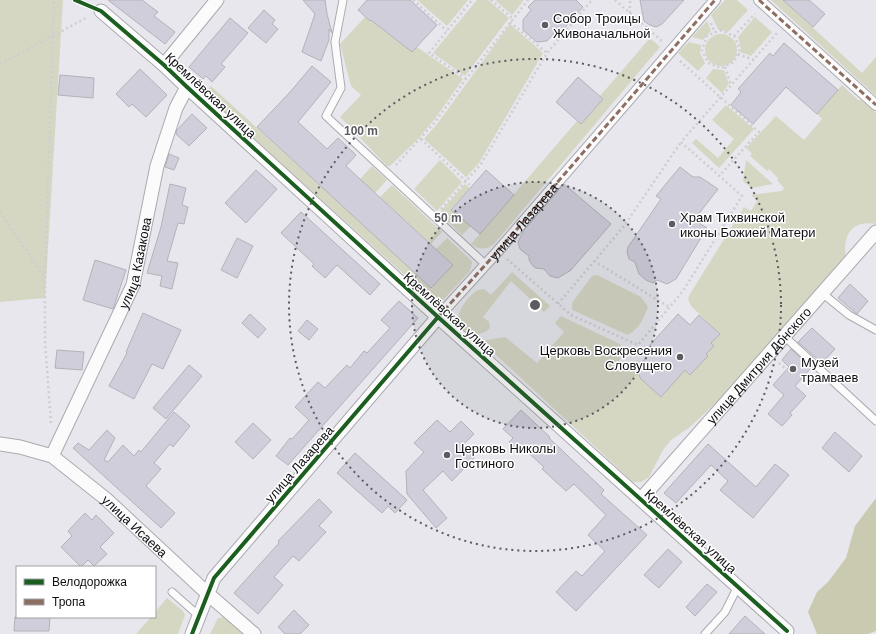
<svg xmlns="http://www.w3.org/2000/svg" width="876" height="634" font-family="Arial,sans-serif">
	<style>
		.green { fill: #d5d7c3 }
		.forest { fill: #c9cab0 }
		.building { fill: #d1cedb; stroke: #b3b2b8 }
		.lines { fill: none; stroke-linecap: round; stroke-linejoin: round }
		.service-casing { stroke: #aaaaaf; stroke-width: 9 }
		.pedestrian-casing { stroke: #aaaaaf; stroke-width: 12 }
		.minor-casing { stroke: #aaaaaf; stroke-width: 15 }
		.path { stroke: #ceced0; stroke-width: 2.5; stroke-dasharray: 2 3; stroke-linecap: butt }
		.service { stroke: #fcfbfc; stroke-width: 7 }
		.pedestrian { stroke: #fcfbfc; stroke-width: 10 }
		.minor { stroke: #fcfbfc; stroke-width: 13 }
		.quiet { stroke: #8d6e63; stroke-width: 3; stroke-dasharray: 6 3; stroke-linecap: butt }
		.cycleway-casing { stroke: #fff; stroke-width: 6 }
		.cycleway { stroke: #1b5e20; stroke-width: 4 }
		.ring { fill: none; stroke: #5b5b60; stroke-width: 2; stroke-dasharray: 2 4 }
		.poi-dot { fill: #5b5b60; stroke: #fff; stroke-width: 1.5 }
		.labels { text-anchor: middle; stroke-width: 3; stroke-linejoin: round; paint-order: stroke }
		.poi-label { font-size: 13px; fill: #0f0f13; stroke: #fff; text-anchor: start }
		.street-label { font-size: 13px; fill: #0f0f13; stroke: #fff }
		.centre { fill: #5b5b60; stroke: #fff; stroke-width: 2 }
		.ring-label { font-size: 12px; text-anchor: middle; font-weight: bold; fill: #5b5b60; stroke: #fff; stroke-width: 3; stroke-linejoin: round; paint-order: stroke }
	</style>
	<rect width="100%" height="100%" fill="#e8e7ee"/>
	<!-- green -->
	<path class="green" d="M0 0H63L45 298 0 302Z
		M417 0H468L447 26Z
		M477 0H488L509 18 465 76 433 53Z
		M495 0H524L512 15Z
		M725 0H737L748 10 728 32 718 29 711 15Z
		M771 0H783L862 73 876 57V96Z
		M365 17 370 21 371 20 412 52 417 47 463 79 434 120 417 140 390 166H387L340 117 361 95 351 86 340 44Z
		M755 17 772 32 751 56 740 52 741 49 738 37Z
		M707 21 711 31 703 40 692 37Z
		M510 24 543 53 479 163 466 177 424 139 437 124Z
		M705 50a16 16 0 1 1 32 0a16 16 0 1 1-32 0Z
		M650 38 660 47 494 244C486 250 479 250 471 244L577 121 581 124 603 99 600 96Z
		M689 42 701 45 700 53 705 63 698 71 678 53Z
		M713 69 724 70 729 84 722 93 706 78Z
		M842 85 858 100H861L876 113V224C852 220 842 235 846 258L722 397 690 427 671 440 663 450 649 477 641 482H633L481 341 505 337 537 363 564 332 555 323 561 316 620 344C627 357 617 356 618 368L624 370 631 366 637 360 645 366 639 375 641 379 661 397 685 370 690 375 707 356 706 354 714 346 711 343 720 334 691 306 688 299 690 294 744 207 751 211 757 201 751 195 782 191 784 188 777 180 778 178 769 169 767 171 750 156 752 154 746 148 776 116 804 140 822 119 817 114Z
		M211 86 431 287 453 265 436 249 447 238 471 260 472 263 470 271 444 299 436 301 430 298 209 98 205 93Z
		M726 105 754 129 719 168 692 143 696 139 718 158 734 139 712 120Z
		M440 160 462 182 437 211 414 189Z
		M746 160 773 184 751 188 743 181Z
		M372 166 387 180 375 193 360 179Z
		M465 184 470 188 451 209 471 226 462 235 439 213Z
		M392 185 442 232 431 244 380 197Z
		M512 272 550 306 544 312 511 281 483 317 489 322 490 328C482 337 467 337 460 326 453 314 469 295 478 290L484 289 491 295Z
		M597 275 641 297 648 307C643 319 640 328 628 335L572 310V303L592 276Z
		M167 598 183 611 185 615 178 634H136L151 617H155V612Z
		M226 617 245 634H210L218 618Z"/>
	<!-- forest -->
	<path class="forest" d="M876 498V631L868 634H817L808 612 817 592 828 582 846 558 855 526Z"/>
	<!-- building -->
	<path class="building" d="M108 0H142L158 12 154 16 175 32 165 44Z
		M303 0H325L327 14 332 33 329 29V40L321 61 302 52 315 14Z
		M367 0H410L437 25 412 52 371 20 370 21 358 10Z
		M535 0H576L583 7 559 34 556 31 547 41 537 42 523 30V20L531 10 528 7Z
		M640 0H684L662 24 656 27 650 25 644 21Z
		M783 0H809L825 14 813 27Z
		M264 10 275 20 272 24 278 29 266 43 248 28Z
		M230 18 248 33 221 64 225 67 212 82 206 76 203 79 189 67Z
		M784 43 838 90 817 114 786 87 753 124 731 105 741 92 738 89 770 53 773 56Z
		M312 66 331 82 298 122 327 149 338 138 356 155 346 166 453 265 431 288 257 127 291 91Z
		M140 69 167 95 146 117 132 104 129 107 116 94Z
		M60 75 94 78 93 98 58 95Z
		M578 77 603 99 581 124 556 102Z
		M192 114 207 128 189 146 176 134 177 130Z
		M169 154 179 158 174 170 165 167Z
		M680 167 693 177H700L718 189 694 220 707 228 676 279 667 284 657 280 653 283 646 280 639 274 635 262 629 259 627 252 628 247 661 199 656 196Z
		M256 170 277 189 246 223 225 203Z
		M486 170 514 195 480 234 451 210Z
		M170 184 186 188 182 205 188 207 184 224 178 223 167 261 178 263 172 289 160 286 162 276 147 273 161 227Z
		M564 184 611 224 571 270 558 278 550 276 544 269 536 268 533 266 529 260V256L520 249 518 242 524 230Z
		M301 212 380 284 370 295 337 265 325 278 312 266 314 264 281 233Z
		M237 238 253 246 237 278 221 270Z
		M95 260 126 270 113 309 83 300Z
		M850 284 868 301 857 314 838 298Z
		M399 301 418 318 288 465 276 456 290 438 292 439 309 420 295 407 318 382 325 388 347 365 350 368 364 351 367 353 390 328 381 320Z
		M143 313 181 330 163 369 152 364 134 399 109 386 127 353 126 352Z
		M250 314 266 329 258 338 242 323Z
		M678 314 690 325 699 315 720 334 711 343 714 346 706 354 708 356 690 375 685 370 661 397 641 379 639 375 643 361 651 353 650 348V345Z
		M307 320 318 329 309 340 298 331Z
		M812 328 835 349 822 363 798 342Z
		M791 349 811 368 795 386 806 396 790 413 792 415 782 426 768 414 784 395 773 385 789 367 782 360Z
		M57 350 84 352 82 370 55 368Z
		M189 365 202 376 166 419 153 408Z
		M521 410 550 437 549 438 604 490 601 494 647 535 576 611 556 592 576 571 582 576 605 551 588 535 606 515 574 484 566 491 542 469 544 467 522 447 518 450 509 442 513 438 503 429Z
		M174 412 190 426 173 447 170 444 154 463 161 469 146 486 175 513 161 528 73 448 78 443 89 450 107 430 115 438 104 460 108 462 123 445 134 456 139 450 141 452Z
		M437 420 450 432 461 421 474 434 463 445 475 457 452 481 443 471 423 490 447 518 436 528 407 494 406 471 424 452 414 443Z
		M253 423 271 440 253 459 235 442Z
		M835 432 862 456 849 472 822 448Z
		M708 444 756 487 775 464 789 475 753 518 720 490 728 481 711 465 676 503 664 493Z
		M355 453 407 500 395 513 388 506 382 513 337 473Z
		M319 499 332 512 319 526 326 532 299 561 293 556 274 577 283 585 258 614 234 593 279 543 278 541Z
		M85 513 92 520 96 515 114 533 100 547 107 554 94 566 88 560 81 567 61 547 72 536 68 531Z
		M668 549 682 562 659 588 644 575Z
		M707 584 717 592 695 616 686 607Z
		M294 610 309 625 300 634H285L278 627Z
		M745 616 765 634H729Z
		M15 617H50L49 631H14Z"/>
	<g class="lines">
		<defs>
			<path id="service" d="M343 0 335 42 341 88 326 116 486 265
				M822 293 849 315 876 330
				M784 336 876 421
				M172 592 199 616
				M705 634 725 612 738 586"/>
			<g id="pedestrian">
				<path d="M759 0 876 105"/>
				<path id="s1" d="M438 317 498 251 715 0"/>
			</g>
			<g id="minor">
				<path d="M101 11 164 65 187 87 438 317 787 631"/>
				<path d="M164 65 217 0"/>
				<path id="s2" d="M0 444 20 447 52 456 106 499 208 594 254 634"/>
				<path id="s3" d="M52 456 133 285 157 166 176 108 187 87"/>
				<path id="s4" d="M641 499 876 232"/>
				<path d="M192 634 214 578 438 317"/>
			</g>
		</defs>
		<!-- service casing -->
		<use href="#service" class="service-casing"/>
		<!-- pedestrian casing -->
		<use href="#pedestrian" class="pedestrian-casing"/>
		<!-- minor casing -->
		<use href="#minor" class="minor-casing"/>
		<!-- path -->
		<path class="path" d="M413 0 447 31
			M491 0 512 18
			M615 0 662 41
			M630 13V0
			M510 22 547 53
			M711 23 715 33
			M720 30 734 36 740 49 734 62 721 68 708 63 702 50 707 36Z
			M734 36 755 14
			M738 54 754 60
			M680 61 759 132 719 176
			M0 64 88 17
			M725 67 731 85
			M466 79 429 53 472 0
			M421 139 472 187
			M396 165 435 122 466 79 528 0
			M441 209 481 164 547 53 592 0
			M0 212 45 278
			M507 259 571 315 638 345 683 291 742 196 681 142 777 33
			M594 261 669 307
			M558 304 624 226 681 142
			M779 363 792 375
			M51 423 45 342V278L54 0"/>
		<!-- service -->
		<use href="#service" class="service"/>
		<!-- pedestrian -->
		<use href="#pedestrian" class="pedestrian"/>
		<!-- minor -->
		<use href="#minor" class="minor"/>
		<!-- quiet -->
		<path class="quiet" d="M759 0 876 105
			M438 317 498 251 715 0"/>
		<defs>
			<path id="cycleway" d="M75 0 101 11 164 65 187 87 438 317 787 631
				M192 634 214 578 438 317"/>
		</defs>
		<!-- cycleway casing -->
		<use href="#cycleway" class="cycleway-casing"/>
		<!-- cycleway -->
		<use href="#cycleway" class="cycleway"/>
	</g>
	<!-- distance rings -->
	<circle cx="535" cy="305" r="123" fill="#5b5b60" fill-opacity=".12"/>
	<g class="ring">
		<circle cx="535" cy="305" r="123"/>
		<circle cx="535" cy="305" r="246"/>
	</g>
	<!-- markers -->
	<g class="poi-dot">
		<circle cx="545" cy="25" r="4"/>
		<circle cx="672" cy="224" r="4"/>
		<circle cx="680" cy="357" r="4"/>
		<circle cx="793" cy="369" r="4"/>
		<circle cx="447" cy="455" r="4"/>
	</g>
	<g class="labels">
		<!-- poi labels -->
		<g class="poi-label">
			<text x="553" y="23">Собор Троицы<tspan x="553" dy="15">Живоначальной</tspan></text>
			<text x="680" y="222">Храм Тихвинской<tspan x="680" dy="15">иконы Божией Матери</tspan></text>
			<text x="672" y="355" text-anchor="end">Церковь Воскресения<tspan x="672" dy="15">Словущего</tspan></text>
			<text x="801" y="367">Музей<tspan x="801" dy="15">трамваев</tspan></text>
			<text x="455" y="453">Церковь Николы<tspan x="455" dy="15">Гостиного</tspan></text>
		</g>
		<!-- street labels -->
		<g class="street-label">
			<text transform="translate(211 95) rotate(43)" y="5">Кремлёвская улица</text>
			<text dy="5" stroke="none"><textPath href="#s1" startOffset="128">улица Лазарева</textPath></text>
			<text dy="5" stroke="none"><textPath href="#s3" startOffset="211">улица Казакова</textPath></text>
			<text transform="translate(450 314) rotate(42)" y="5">Кремлёвская улица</text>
			<text dy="5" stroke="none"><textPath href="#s4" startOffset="178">улица Дмитрия Донского</textPath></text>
			<text transform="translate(299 464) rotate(-49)" y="5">улица Лазарева</text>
			<text dy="5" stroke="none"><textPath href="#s2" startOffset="162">улица Исаева</textPath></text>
			<text transform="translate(691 531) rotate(42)" y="5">Кремлёвская улица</text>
		</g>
	</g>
	<circle cx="535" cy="305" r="6" class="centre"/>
	<g class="ring-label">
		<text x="361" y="135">100 m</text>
		<text x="448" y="222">50 m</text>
	</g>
	<!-- legend -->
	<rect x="16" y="566" width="140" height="52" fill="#ffffff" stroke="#9f9fa1"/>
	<rect x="24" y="579" width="20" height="6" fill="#1b5e20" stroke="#9f9fa1"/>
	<text x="52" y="586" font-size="12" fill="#0f0f13">Велодорожка</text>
	<rect x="24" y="599" width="20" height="6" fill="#8d6e63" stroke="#9f9fa1"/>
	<text x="52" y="606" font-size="12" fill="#0f0f13">Тропа</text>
</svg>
